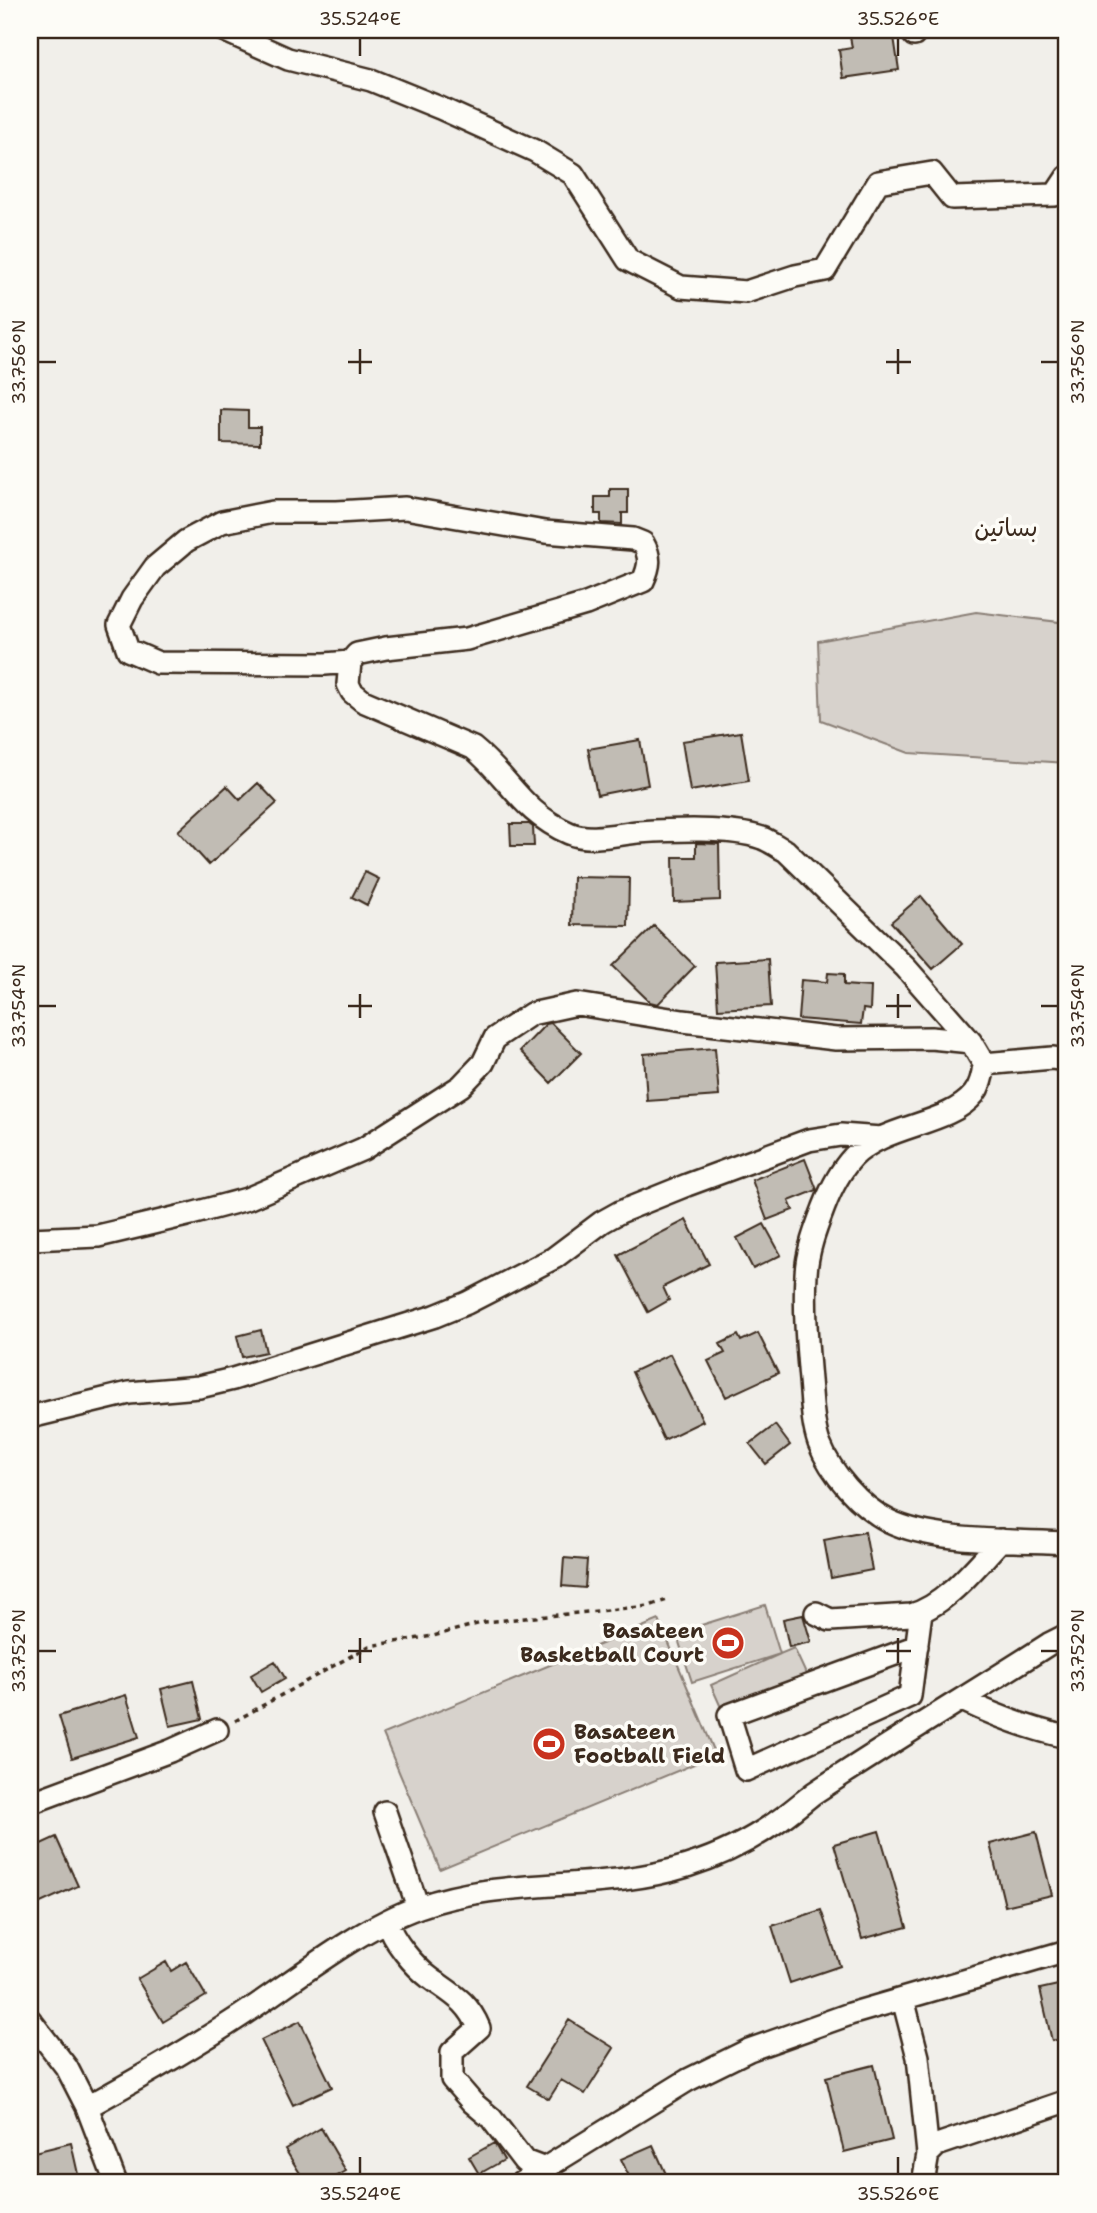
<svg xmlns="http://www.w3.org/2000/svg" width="1097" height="2213" font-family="'Shantell Sans','Playpen Sans Arabic',sans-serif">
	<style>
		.green { fill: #d7d2cc; stroke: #897e75; stroke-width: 2 }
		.building { fill: #c1bcb4; stroke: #3b2a1e; stroke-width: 2 }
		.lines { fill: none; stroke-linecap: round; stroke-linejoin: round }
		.minor-casing { stroke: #3b2a1e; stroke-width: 26 }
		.path { stroke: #3b2a1e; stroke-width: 3.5; stroke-dasharray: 5 5; stroke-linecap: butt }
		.minor { stroke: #fdfcf7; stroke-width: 21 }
		.ticks { fill: none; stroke: #3b2a1e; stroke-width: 2.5 }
		.labels { text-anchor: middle; stroke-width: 7; stroke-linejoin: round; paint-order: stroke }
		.poi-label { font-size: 21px; font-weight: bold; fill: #3b2a1e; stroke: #fdfcf7; text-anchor: end }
		.quarter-label { font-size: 24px; fill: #3b2a1e; stroke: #fdfcf7 }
		.neatline { fill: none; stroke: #3b2a1e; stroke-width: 2.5 }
		.ticks-label { font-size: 18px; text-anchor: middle; fill: #3b2a1e }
	</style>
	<rect width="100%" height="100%" fill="#f1efea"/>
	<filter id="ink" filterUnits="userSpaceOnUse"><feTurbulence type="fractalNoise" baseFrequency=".0143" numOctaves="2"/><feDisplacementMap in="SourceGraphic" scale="14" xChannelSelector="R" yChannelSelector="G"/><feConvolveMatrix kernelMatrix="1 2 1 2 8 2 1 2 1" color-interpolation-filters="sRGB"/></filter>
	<g filter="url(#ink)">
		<!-- green -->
		<path class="green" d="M976 612 1067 623V763L909 753 821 720 818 641Z
			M765 1605 780 1654 794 1648 806 1674 723 1712 711 1685 780 1654 692 1682 676 1633Z
			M659 1620 716 1755 440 1869 383 1734Z"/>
		<!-- building -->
		<path class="building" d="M849 30H893L899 70 843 78 839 50 852 48Z
			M221 410 248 411V427H260V444L221 443Z
			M610 489H628V513H622V524L601 523V514H595V497H610Z
			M741 732 749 781 690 791 682 741Z
			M640 740 648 785 597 795 588 749Z
			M258 783 277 803 209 865 178 831 227 786 240 800Z
			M510 824H529L533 827 534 846H511Z
			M696 843 719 844 720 900 674 902 673 857H696Z
			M365 872 379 879 367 905 352 897Z
			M573 877 629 878 628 926 572 925Z
			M921 896 962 944 933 969 891 922Z
			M654 926 695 966 658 1004 650 1002 613 966Z
			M768 959 771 1006 718 1009 715 962Z
			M828 973 844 974V985L871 987 870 1010 863 1009 861 1024 798 1019 801 980 827 982Z
			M551 1023 581 1053 551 1083 520 1051 546 1024Z
			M715 1048 719 1096 647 1101 644 1054Z
			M805 1159 817 1190 789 1201 793 1210 767 1220 752 1180Z
			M686 1220 709 1264 663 1287 669 1300 648 1312 618 1255Z
			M764 1224 781 1255 753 1269 737 1238Z
			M261 1330 266 1352 242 1357 237 1336Z
			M758 1333 778 1373 726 1397 708 1361 725 1353 720 1344 738 1335 741 1341Z
			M670 1354 703 1421 664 1440 632 1372Z
			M775 1425 790 1445 766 1464 750 1444Z
			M865 1532 872 1570 831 1578 824 1540Z
			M564 1558 587 1560 585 1588 562 1586Z
			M803 1615 811 1642 789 1647 783 1619Z
			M275 1661 285 1678 261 1692 251 1675Z
			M193 1681 202 1719 170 1726 161 1689Z
			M126 1695 139 1737 72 1758 59 1716Z
			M879 1831 907 1927 862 1939 834 1844Z
			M1036 1832 1052 1895 1005 1906 990 1844Z
			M56 1837 78 1886 34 1906 30 1898V1849Z
			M821 1910 840 1966 790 1983 772 1926Z
			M166 1962 171 1971 186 1962 206 1996 163 2022 137 1979Z
			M1067 1983V2037L1052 2041 1040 1989Z
			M569 2020 614 2048 585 2094 561 2080 549 2099 527 2086Z
			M300 2021 332 2087 293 2105 261 2040Z
			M874 2065 892 2140 844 2152 826 2077Z
			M321 2128 346 2171 325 2183H306L285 2149Z
			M71 2143 80 2183H30V2153Z
			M494 2143 504 2160 479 2174 469 2157Z
			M653 2145 670 2183H632L621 2159Z"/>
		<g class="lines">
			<defs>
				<path id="minor" d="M223 30 288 59 371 80 440 108 535 151 573 174 628 260 681 287 746 292 795 276 825 270 878 182 932 173 952 198 1055 195 1067 177
					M914 30V35
					M350 662 325 664 158 663 128 650 119 625 132 599 155 567 186 541 222 522 273 512H337L405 508 545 532 633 539 643 543C651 557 650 566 643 581L586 604 467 639 386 648 357 654 350 662 348 684 352 692 363 701 473 748C510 778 521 812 569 833 589 842 617 834 638 832 672 830 730 827 762 838 770 841 778 847 786 851L906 968 971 1042 984 1064C983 1074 981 1085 974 1094 948 1126 885 1124 853 1157 839 1172 831 1189 824 1207 816 1228 807 1251 806 1274 804 1309 807 1345 810 1380 812 1401 812 1423 819 1443 831 1473 859 1506 889 1521 935 1543 1015 1540 1067 1543
					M984 1064 1052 1058 1067 1060
					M30 1239 98 1236 191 1214 247 1199 363 1149 461 1086 483 1063 495 1038 531 1014 577 1004 683 1021 836 1039 931 1038 971 1042
					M30 1417 129 1393 199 1387 233 1379 435 1316 467 1303 554 1258 602 1222 620 1212 687 1185 809 1140 841 1135 881 1138
					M816 1613 830 1620 911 1615C946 1606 977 1565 1001 1540
					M917 1646 729 1715 746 1770 910 1696 921 1612
					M962 1700C996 1716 1029 1729 1067 1737
					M30 1803 170 1751 217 1730
					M385 1812 418 1907
					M387 1921C392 1940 414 1966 430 1978 452 1994 468 2001 479 2028L452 2052V2079L472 2102 491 2118 524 2161 545 2169
					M903 1999 918 2057 928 2154
					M30 2020 67 2068 87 2107 116 2183
					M87 2107C143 2076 198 2045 251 2009 301 1975 362 1927 419 1907 506 1876 600 1893 687 1866 719 1856 748 1842 775 1823 789 1814 801 1803 814 1793 891 1742 971 1694 1049 1644L1067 1635
					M521 2183 688 2080 749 2050 850 2014 1067 1951
					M923 2183 928 2154 937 2145 1067 2101"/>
			</defs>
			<!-- minor casing -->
			<use href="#minor" class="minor-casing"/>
			<!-- path -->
			<path class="path" d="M235 1721 369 1646 433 1636 485 1622 649 1606 667 1600"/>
			<!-- minor -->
			<use href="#minor" class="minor"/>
		</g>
	</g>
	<!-- ticks -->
	<path class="ticks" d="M360 38V56M898 38V56M360 349V374M898 349V374M38 362H56M348 362H372M886 362H911M1041 362H1058M360 994V1018M898 994V1018M38 1006H56M348 1006H372M886 1006H911M1041 1006H1058M360 1638V1663M898 1638V1663M38 1651H56M348 1651H372M886 1651H911M1041 1651H1058M360 2157V2174M898 2157V2174"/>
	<!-- icons -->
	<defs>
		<symbol id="stadium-disc" viewBox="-11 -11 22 22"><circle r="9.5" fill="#c8321e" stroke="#fdfcf7"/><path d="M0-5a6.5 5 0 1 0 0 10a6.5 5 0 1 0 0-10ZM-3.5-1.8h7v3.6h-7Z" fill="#fff"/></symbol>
	</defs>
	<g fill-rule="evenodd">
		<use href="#stadium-disc" x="709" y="1624" width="38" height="38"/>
		<use href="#stadium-disc" x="530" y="1725" width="38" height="38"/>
	</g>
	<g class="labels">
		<!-- poi labels -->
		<g class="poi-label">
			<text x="704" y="1638">Basateen<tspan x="704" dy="24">Basketball Court</tspan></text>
			<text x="574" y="1739" text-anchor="start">Basateen<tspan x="574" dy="24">Football Field</tspan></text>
		</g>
		<!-- quarter labels -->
		<g class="quarter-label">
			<text x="1006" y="536">بساتين</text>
		</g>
	</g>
	<!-- margin -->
	<rect width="1097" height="2213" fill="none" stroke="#fdfcf7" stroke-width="77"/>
	<rect x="38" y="38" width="1020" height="2136" class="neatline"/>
	<g class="ticks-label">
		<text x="360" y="25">35.524°E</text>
		<text x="898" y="25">35.526°E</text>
		<text transform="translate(19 362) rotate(-90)" y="6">33.756°N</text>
		<text transform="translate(1078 362) rotate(-90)" y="6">33.756°N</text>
		<text transform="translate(19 1006) rotate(-90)" y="6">33.754°N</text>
		<text transform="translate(1078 1006) rotate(-90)" y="6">33.754°N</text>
		<text transform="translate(19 1651) rotate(-90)" y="6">33.752°N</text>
		<text transform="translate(1078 1651) rotate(-90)" y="6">33.752°N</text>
		<text x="360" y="2200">35.524°E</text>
		<text x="898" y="2200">35.526°E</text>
	</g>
</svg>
